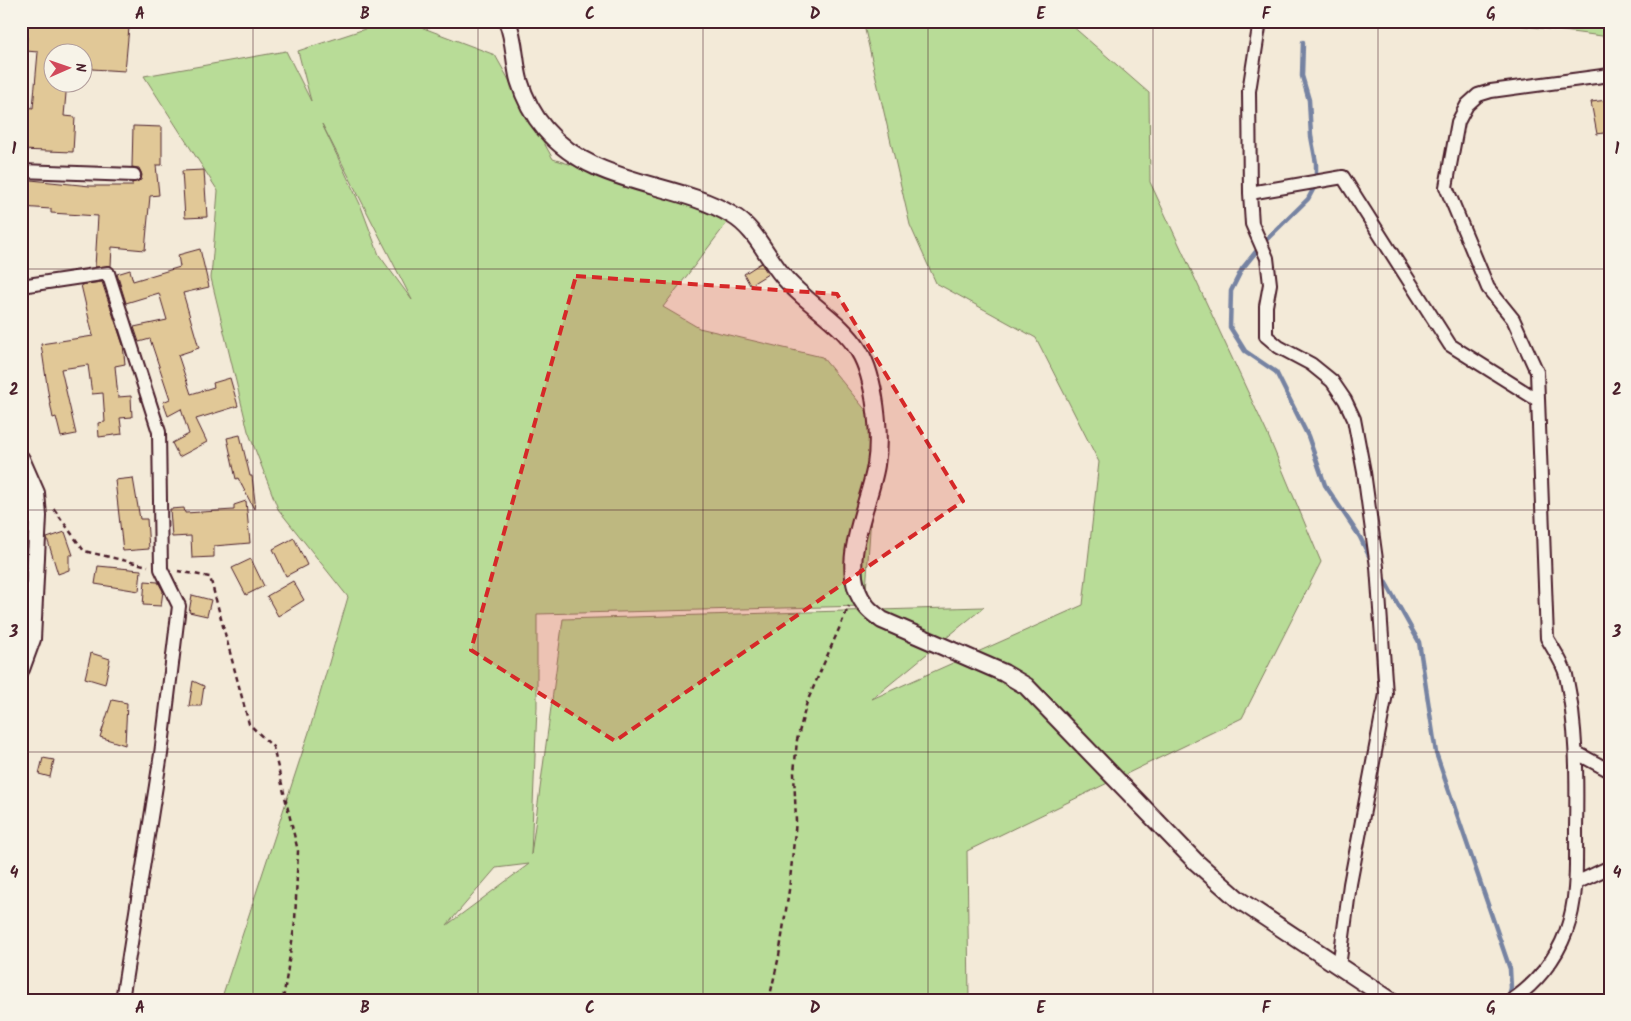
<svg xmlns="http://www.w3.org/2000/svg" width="1631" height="1021" font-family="Kalam,sans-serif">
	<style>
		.green { fill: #b8dc97; stroke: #817e61; fill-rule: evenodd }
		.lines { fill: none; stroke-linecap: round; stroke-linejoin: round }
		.stream { stroke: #7683a2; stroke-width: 4.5 }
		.building { fill: #e1c897; stroke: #4a1f2b }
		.minor-casing { stroke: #4a1f2b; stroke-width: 16 }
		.tertiary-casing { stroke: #4a1f2b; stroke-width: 20 }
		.path { stroke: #4a1f2b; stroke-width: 2.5; stroke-dasharray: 5 4; stroke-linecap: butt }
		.minor { stroke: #f7f3e8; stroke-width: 12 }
		.tertiary { stroke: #f7f3e8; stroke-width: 16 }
		.marked { fill: #d62828; fill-opacity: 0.2; stroke: #d62828; stroke-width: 4; stroke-dasharray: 10 6; stroke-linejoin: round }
		.grid { fill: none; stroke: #4a1f2b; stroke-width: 1; stroke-opacity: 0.55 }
		.neatline { fill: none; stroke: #4a1f2b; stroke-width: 2 }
		.grid-label { font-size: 16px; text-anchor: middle; font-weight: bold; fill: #4a1f2b }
	</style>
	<rect width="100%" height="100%" fill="#f3ead8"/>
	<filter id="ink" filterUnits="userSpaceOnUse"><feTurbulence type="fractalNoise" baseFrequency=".02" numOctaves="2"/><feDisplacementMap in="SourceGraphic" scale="10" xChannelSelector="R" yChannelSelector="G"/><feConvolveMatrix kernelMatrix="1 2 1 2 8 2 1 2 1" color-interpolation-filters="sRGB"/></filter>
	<g filter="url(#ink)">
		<!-- green -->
		<path class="green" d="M389 21H405L495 55 553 159 733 215 663 307 699 328 822 357 877 424 865 606 537 614V707L531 855 563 619 984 607 872 699 1083 605 1099 462 1036 338 936 283 910 225 863 21H1071L1070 24 1149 93 1150 182 1267 433 1321 562 1242 718 967 851 969 1000H221L309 732 348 597 278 509 248 431 211 278 218 191 144 76 286 51 311 101 298 51ZM322 124 412 300 379 255 360 204ZM529 864 447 925 496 868Z
			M1487 21H1610V32L1602 36Z"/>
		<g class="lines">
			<!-- stream -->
			<path class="stream" d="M1303 42 1302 76 1309 100 1311 136 1316 163V184L1308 199 1263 243 1242 269 1231 291 1230 327 1245 351 1276 372 1308 436 1325 485 1360 537 1372 562
				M1382 576 1419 642 1436 753 1510 969 1511 988 1508 1000"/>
		</g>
		<!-- building -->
		<path class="building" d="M28 21H76V23L129 27 125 71 92 69V63L82 62V52H52V82H67L64 116 75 117 73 152 21 150V106L33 108 38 52 26 51Z
			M1607 100 1610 132 1597 134 1591 102Z
			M133 126 162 127V165H156L159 195 150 196 145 250 112 247 111 266 95 267 98 216 51 213V209L21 207V179L90 186H132V183L141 180 142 175 139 168 132 167Z
			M204 170 207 217 185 218 182 171Z
			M200 249 209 287 183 293 199 348 178 355 191 394 214 387 213 383 230 378 238 406 196 419 207 442 179 457 172 443 189 434 181 409 168 416 163 402 170 399 150 339 139 342 134 327 167 320 159 293 126 303 117 274 130 270 133 281 180 267 178 255Z
			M761 263 768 274 750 285 744 274Z
			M102 282 123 345 125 364 115 366 118 397 131 396 132 417 120 418 122 434 99 437 98 423 105 422 103 393 92 394 88 365 61 369 76 434 61 437 56 417 53 418 48 392 41 344 93 336 81 285Z
			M240 435 250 476H252L255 502 254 509 238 478 236 479 227 438Z
			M133 478 140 519H147L149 549 123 551 115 480Z
			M246 501 250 543 214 546V557L192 558 191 536 172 537 170 509 184 508 185 513 234 510V505Z
			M65 532 73 555H69V570L58 574 47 538Z
			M294 538 307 565 286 576 273 549Z
			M251 559 264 586 246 595 232 568Z
			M98 566 141 570 139 591 95 584Z
			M145 581 158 582 163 591 161 606 143 605Z
			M293 581 304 600 278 616 267 596Z
			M192 595 211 600 207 616 189 612Z
			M91 653 110 659 105 684 85 678Z
			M193 681 204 686 201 706H189Z
			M112 700 127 703 125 745 100 737Z
			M43 758 54 760 50 777 39 774Z"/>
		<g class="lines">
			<defs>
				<path id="minor" d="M1260 21 1249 91 1250 193 1252 224 1267 258 1270 284 1266 306V336L1279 347 1311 364 1332 381 1345 400 1354 419 1364 472 1377 567 1386 694 1350 884 1339 967
					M21 171 134 175
					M1250 193 1343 177 1450 345 1536 399
					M21 286 108 273 159 432 161 569 179 606 161 754 122 1000
					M1577 753 1610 771
					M1576 883 1610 867
					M1512 1000C1536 984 1556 959 1566 932 1578 899 1576 865 1576 830 1577 778 1577 727 1566 675 1563 663 1553 649 1547 638L1537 372 1513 319 1488 288 1446 187 1458 122 1467 105 1478 95 1491 91 1610 75"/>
				<path id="tertiary" d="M507 21C515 39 514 61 519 80 524 97 533 115 545 129 594 187 673 180 732 215 755 228 766 256 783 276 805 303 841 321 859 351 875 377 881 435 876 465 870 505 834 569 867 607 871 612 877 616 882 620L1004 673 1026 686 1196 862 1239 900 1390 1000
					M21 459 36 493 38 516 32 639 21 669"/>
			</defs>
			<!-- minor casing -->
			<use href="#minor" class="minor-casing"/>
			<!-- tertiary casing -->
			<use href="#tertiary" class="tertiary-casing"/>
			<!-- path -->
			<path class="path" d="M54 509 84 551 148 566
				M178 571 210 577 249 724 273 747 298 851 295 922 283 1000
				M769 1000 779 956 789 890 796 821 794 773 797 740 807 702 849 606"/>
			<!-- minor -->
			<use href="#minor" class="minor"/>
			<!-- tertiary -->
			<use href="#tertiary" class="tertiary"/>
		</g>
	</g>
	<!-- marked area -->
	<path class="marked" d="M576 276 837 294 963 501 615 741 471 650Z"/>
	<!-- grid -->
	<path class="grid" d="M253 21V1000M478 21V1000M703 21V1000M928 21V1000M1153 21V1000M1378 21V1000M21 269H1610M21 510H1610M21 752H1610"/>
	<!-- margin -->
	<rect width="1631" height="1021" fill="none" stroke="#f7f3e8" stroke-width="55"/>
	<!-- north arrow -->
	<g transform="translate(68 68) rotate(88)"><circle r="24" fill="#f7f3e8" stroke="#b29e9c"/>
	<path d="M0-4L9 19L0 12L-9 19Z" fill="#d1495b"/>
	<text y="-8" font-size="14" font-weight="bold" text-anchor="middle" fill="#4a1f2b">N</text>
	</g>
	<rect x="28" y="28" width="1576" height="966" class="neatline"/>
	<g class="grid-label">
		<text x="140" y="19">A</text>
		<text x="365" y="19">B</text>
		<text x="590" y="19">C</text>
		<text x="815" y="19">D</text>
		<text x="1041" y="19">E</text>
		<text x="1266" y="19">F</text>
		<text x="1491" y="19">G</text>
		<text x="14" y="154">1</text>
		<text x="1617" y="154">1</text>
		<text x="14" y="395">2</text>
		<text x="1617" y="395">2</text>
		<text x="14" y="637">3</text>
		<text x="1617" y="637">3</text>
		<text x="14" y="878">4</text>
		<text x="1617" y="878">4</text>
		<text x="140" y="1013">A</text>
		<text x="365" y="1013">B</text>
		<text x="590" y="1013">C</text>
		<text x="815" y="1013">D</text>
		<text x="1041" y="1013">E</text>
		<text x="1266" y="1013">F</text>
		<text x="1491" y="1013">G</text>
	</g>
</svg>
